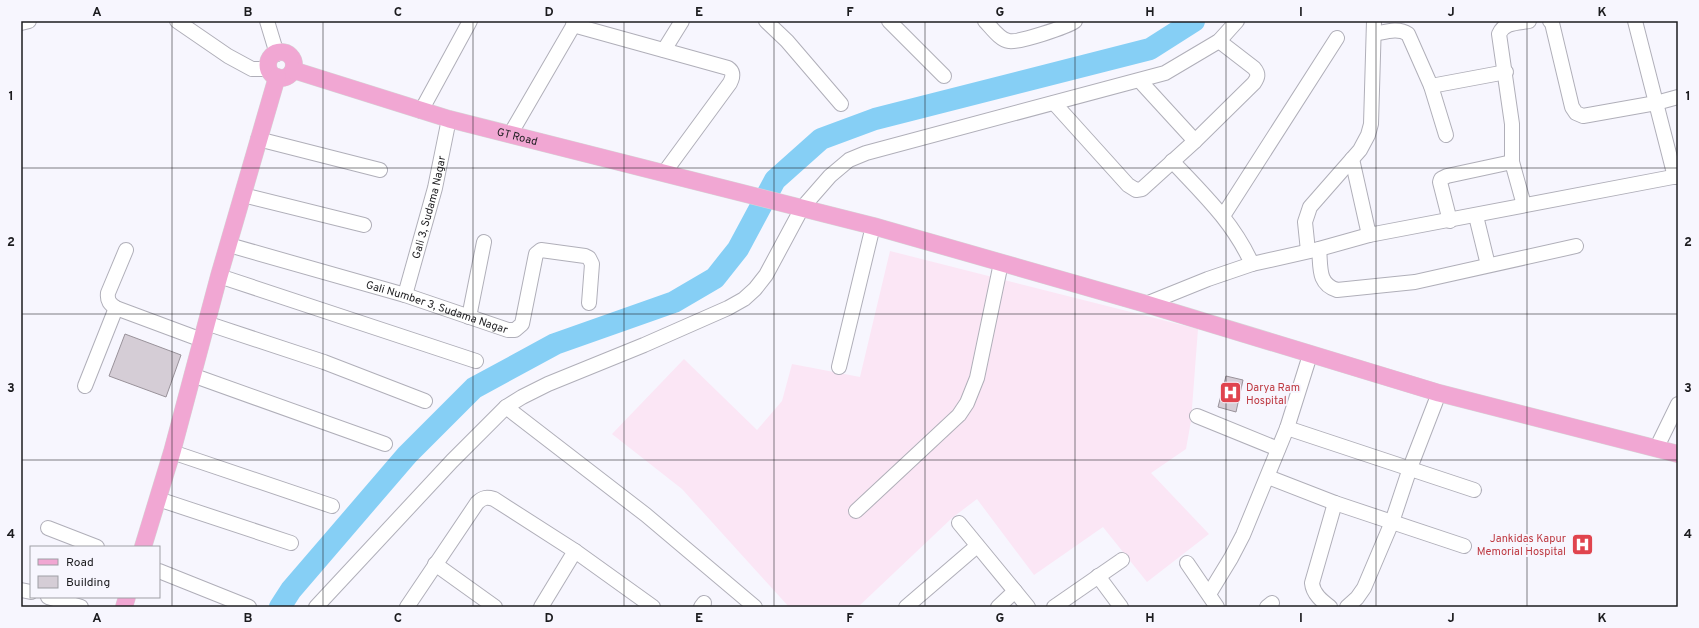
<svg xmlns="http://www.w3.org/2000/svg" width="1699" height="628" font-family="Overpass,sans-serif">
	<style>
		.education { fill: #fbe6f5 }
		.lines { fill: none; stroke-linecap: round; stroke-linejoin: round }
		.river { stroke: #86cff5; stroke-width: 22 }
		.building { fill: #d5cdd6; stroke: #99929a }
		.minor-casing { stroke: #b0afb9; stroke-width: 16 }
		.major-casing { stroke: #d6d6d7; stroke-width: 18 }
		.minor { stroke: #fff; stroke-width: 14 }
		.major { stroke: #f1a7d3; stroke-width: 17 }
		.grid { fill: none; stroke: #1c1c1f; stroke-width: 1; stroke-opacity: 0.55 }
		.labels { text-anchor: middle; stroke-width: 4; stroke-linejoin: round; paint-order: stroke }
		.street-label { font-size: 11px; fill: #1c1c1f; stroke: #f7f6fe }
		.health-label { font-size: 11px; fill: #be3a42; stroke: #f7f6fe; text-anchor: start }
		.neatline { fill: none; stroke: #1c1c1f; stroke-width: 1.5 }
		.grid-label { font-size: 13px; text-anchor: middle; font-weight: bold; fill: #1c1c1f }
	</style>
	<rect width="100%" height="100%" fill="#f7f6fe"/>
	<!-- education -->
	<path class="education" d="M890 251 1198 329 1191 421 1186 449 1151 473 1209 534 1147 582 1103 527 1034 575 977 499 952 518 858 607H789L682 489 612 434 684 359 757 430 782 401 792 364 860 377Z"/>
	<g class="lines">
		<!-- river -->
		<path class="river" d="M280 607 291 590 407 455 474 388 555 344 674 302 715 278 738 249 775 180 821 139 875 119 1150 49 1194 21"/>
	</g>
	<!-- building -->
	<path class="building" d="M125 334 181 355 166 397 109 376Z
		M1226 376 1243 380 1236 412 1218 407Z"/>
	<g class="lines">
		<defs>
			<g id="minor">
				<path d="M177 21 228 56 252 69H269"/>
				<path d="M267 21 277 54"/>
				<path d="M766 21 787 41 841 104"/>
				<path d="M889 21 944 76"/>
				<path d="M985 21C991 27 1000 40 1009 41 1018 43 1067 27 1075 21"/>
				<path d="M1550 21 1552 23 1572 107 1576 113 1583 116 1656 103 1678 97"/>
				<path d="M1635 21 1675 177"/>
				<path d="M21 23 29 21"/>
				<path d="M573 25 728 68C734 72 733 77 730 83L664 173"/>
				<path d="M1374 34C1385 32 1398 27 1408 34L1431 86 1446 135"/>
				<path d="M664 50 682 21"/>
				<path d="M1140 81 1195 141"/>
				<path d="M1431 86 1506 72"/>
				<path d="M1054 103 1128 185 1136 190 1142 189 1195 141 1254 83C1258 77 1259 74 1254 68L1219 41"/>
				<path d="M421 111 470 21"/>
				<path d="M511 133 576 21"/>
				<path d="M258 139 380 170"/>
				<path d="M1352 159 1369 235"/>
				<path d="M1172 161C1204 195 1233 222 1252 264"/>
				<path d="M243 195 364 225"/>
				<path d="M1524 205 1512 162V124L1499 34C1504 22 1518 23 1529 21"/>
				<path d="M1223 216 1337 38"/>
				<path d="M1476 216 1488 265"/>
				<path d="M1450 221 1440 182 1441 179 1447 176 1512 162"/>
				<path id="s1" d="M229 245 405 295 508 330H515L522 324 536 254 541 250 585 256 589 258 592 264 589 303"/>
				<path d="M1319 249C1321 266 1317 284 1337 290L1415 282 1576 246"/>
				<path d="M126 250 108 293C107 301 110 304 116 308L202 340"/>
				<path d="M1308 251 1305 222 1310 207 1360 150 1368 135 1371 124 1374 21"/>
				<path d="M219 276 476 361"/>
				<path id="s2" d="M405 295 435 188 449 119"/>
				<path d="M1146 304 1208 279 1252 264 1319 249 1369 235 1678 176"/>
				<path d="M469 317 484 242"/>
				<path d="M206 323 324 362 425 401"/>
				<path d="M839 367 873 226"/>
				<path d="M192 375 385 444"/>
				<path d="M85 386 116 308"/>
				<path d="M506 407 646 515 755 607"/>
				<path d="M1197 416 1278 449"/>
				<path d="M1287 428 1474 490"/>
				<path d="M1657 447 1678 404"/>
				<path d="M172 452 332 506"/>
				<path d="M1268 477 1335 503 1464 546"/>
				<path d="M158 499 291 543"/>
				<path d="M856 511 959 415 967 403 977 378 1001 263"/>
				<path d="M959 523 1028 607"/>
				<path d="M48 528 97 547"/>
				<path d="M1187 563 1217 607"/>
				<path d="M435 564 495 607"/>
				<path d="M159 571 249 607"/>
				<path d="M1098 576 1121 607"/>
				<path d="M21 590 31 592"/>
				<path d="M1209 594 1231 558 1243 535 1287 428 1310 355"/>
				<path d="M48 597 81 607"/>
				<path d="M316 607 452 461 506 407 522 397 548 384 644 345 728 308 744 299 755 289 766 275 802 208 830 176 849 160 866 153 1165 73 1219 41 1237 21"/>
				<path d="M407 607 477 503C483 497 487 497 494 499L575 551 653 607"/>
				<path d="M541 607 575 551"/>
				<path d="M701 607 704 603"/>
				<path d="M906 607 977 546"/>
				<path d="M998 607 1015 591"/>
				<path d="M1054 607 1122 560"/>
				<path d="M1267 607 1272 603"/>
				<path d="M1330 607C1322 601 1313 594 1312 583L1335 503"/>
				<path d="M1347 607 1357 598 1364 588 1392 522 1410 468 1439 393"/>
			</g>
			<g id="major">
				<circle cx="281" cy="65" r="13"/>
				<path id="s3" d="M293 70 449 119 873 226 1146 304 1439 393 1678 454"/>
				<path d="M143 547 172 452 219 276 277 77"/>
				<path d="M124 607 127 597"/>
			</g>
		</defs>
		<!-- minor casing -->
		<use href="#minor" class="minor-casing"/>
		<!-- major casing -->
		<use href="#major" class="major-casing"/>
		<!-- minor -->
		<use href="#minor" class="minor"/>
		<!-- major -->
		<use href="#major" class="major"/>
	</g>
	<!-- grid -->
	<path class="grid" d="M172 21V607M323 21V607M473 21V607M624 21V607M774 21V607M925 21V607M1075 21V607M1226 21V607M1376 21V607M1527 21V607M21 168H1678M21 314H1678M21 460H1678"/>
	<!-- icons -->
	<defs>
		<symbol id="hospital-square" viewBox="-11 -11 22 22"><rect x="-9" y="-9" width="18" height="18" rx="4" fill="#e0444e" stroke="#f7f6fe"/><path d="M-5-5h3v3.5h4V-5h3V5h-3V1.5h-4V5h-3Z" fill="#fff"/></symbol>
	</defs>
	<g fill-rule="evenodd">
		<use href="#hospital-square" x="1218" y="380" width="25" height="25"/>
		<use href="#hospital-square" x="1570" y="532" width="25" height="25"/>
	</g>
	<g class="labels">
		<!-- street labels -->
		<g class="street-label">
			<text dy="4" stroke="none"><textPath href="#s3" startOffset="234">GT Road</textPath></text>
			<text dy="4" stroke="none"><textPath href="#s2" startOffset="91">Gali 3, Sudama Nagar</textPath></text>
			<text dy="4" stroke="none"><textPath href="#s1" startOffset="217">Gali Number 3, Sudama Nagar</textPath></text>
		</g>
		<!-- health labels -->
		<g class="health-label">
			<text x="1246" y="391">Darya Ram<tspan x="1246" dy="13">Hospital</tspan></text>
			<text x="1566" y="542" text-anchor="end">Jankidas Kapur<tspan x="1566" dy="13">Memorial Hospital</tspan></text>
		</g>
	</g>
	<!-- border -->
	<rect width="1699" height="628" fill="none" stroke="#f7f6fe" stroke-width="44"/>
	<!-- legend -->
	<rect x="30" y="546" width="130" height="52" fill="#f7f6fe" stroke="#9f9fa5"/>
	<rect x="38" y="559" width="20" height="6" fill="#f1a7d3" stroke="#9f9fa5"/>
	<text x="66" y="566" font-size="12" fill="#1c1c1f">Road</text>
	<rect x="38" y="576" width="20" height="12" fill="#d5cdd6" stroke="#9f9fa5"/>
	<text x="66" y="586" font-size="12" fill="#1c1c1f">Building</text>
	<rect x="22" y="22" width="1655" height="584" class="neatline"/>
	<g class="grid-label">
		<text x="97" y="16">A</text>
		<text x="248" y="16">B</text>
		<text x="398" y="16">C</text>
		<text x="549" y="16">D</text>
		<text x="699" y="16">E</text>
		<text x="850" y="16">F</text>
		<text x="1000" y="16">G</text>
		<text x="1150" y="16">H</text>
		<text x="1301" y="16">I</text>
		<text x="1451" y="16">J</text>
		<text x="1602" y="16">K</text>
		<text x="11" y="100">1</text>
		<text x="1688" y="100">1</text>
		<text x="11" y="246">2</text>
		<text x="1688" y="246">2</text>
		<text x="11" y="392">3</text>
		<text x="1688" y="392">3</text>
		<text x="11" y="538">4</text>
		<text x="1688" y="538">4</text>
		<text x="97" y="622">A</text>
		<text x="248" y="622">B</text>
		<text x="398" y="622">C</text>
		<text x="549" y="622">D</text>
		<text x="699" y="622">E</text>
		<text x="850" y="622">F</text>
		<text x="1000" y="622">G</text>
		<text x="1150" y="622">H</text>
		<text x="1301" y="622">I</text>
		<text x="1451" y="622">J</text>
		<text x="1602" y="622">K</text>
	</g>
</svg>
